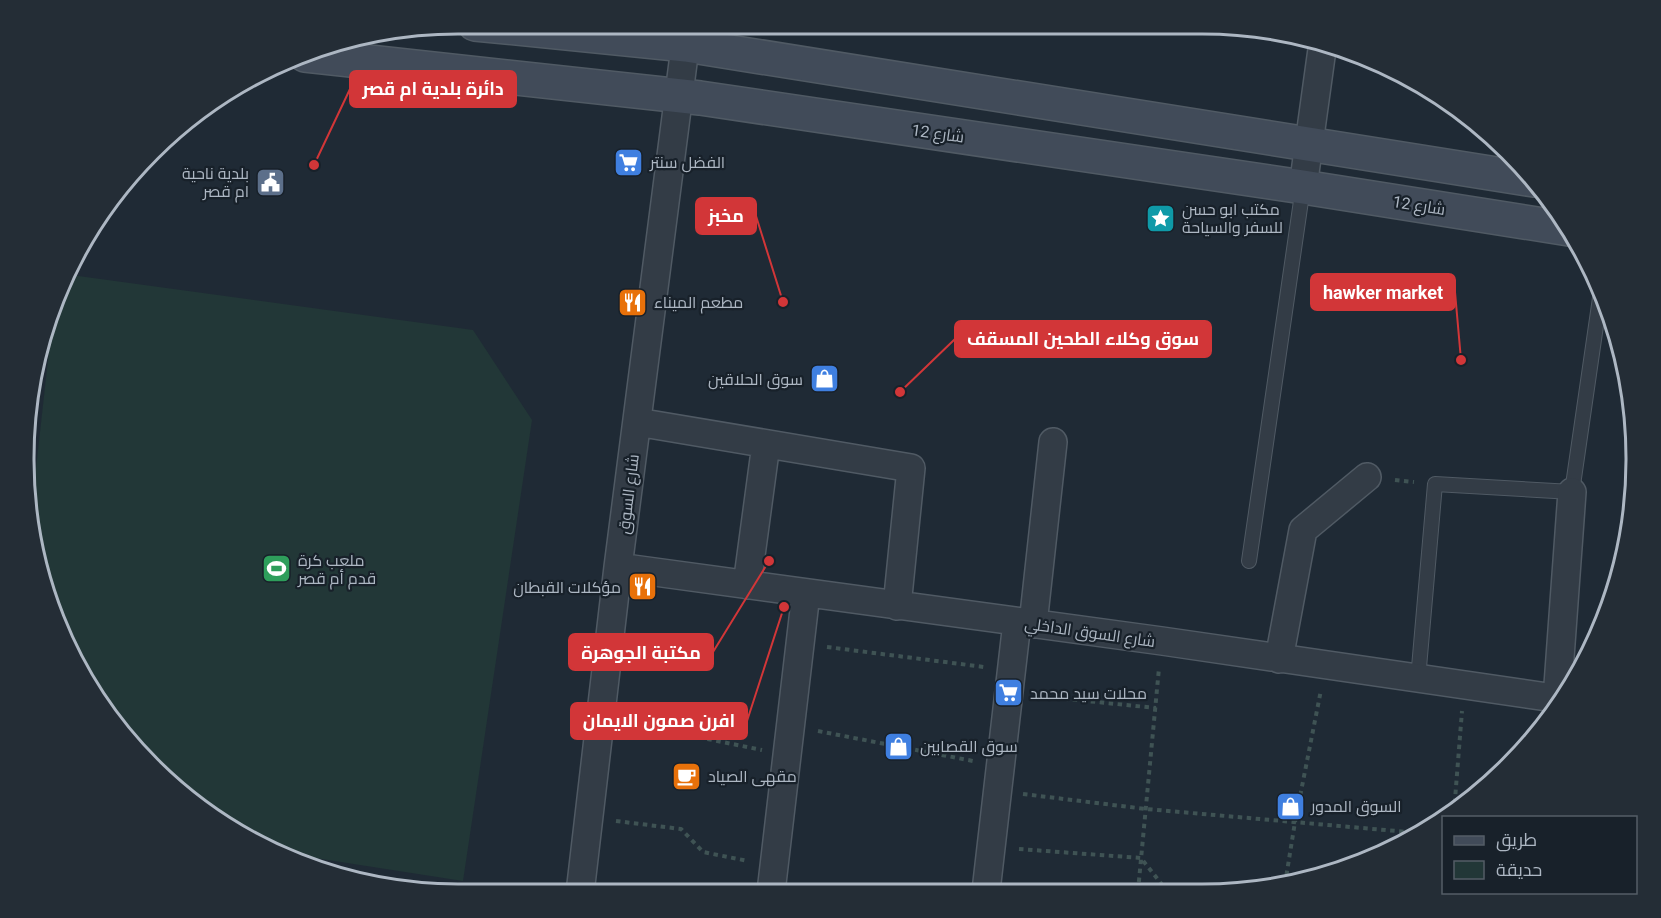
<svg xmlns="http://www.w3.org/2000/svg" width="1661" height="918" font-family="Roboto,Cairo,sans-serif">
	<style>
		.green { fill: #223737 }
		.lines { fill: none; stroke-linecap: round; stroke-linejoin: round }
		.lane-casing { stroke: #505a64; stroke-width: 16 }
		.street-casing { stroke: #505a64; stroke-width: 30 }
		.secondary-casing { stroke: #505a64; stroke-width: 36 }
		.path { stroke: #3f5354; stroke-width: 4; stroke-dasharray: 4.5 4.5; stroke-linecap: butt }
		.lane { stroke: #333c46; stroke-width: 14 }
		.street { stroke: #333c46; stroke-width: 27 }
		.secondary { stroke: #414b59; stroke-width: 33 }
		.labels { text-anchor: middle; stroke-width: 4.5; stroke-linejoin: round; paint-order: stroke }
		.street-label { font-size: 16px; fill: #adb7c3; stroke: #18212a }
		.poi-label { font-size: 16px; fill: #adb7c3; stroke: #18212a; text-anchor: start }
		.rim { fill: none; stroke: #adb7c3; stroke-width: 3 }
		.leader { fill: none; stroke: #d23638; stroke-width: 2 }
		.callout-dot { fill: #d23638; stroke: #18212a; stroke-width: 2 }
		.callout { fill: #d23638; stroke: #d23638; stroke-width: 2 }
		.callout-label { font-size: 18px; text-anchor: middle; font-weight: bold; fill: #fff }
	</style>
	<rect width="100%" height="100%" fill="#1f2a35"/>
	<!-- green -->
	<path class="green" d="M71 275 473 330 532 420 463 881 283 853 241 836 132 746 57 625 31 513 53 315Z"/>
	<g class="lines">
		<defs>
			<path id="lane" d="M1249 561 1303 187
				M1418 679 1435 484 1572 492 1601 291"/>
			<path id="street" d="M1303 187 1323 42
				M637 422 911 468 897 606
				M618 567 1162 641 1561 699
				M747 585 766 444
				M1033 624 1053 442
				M1279 659 1303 530 1367 477
				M1557 699 1572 492
				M986 891 1017 622
				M771 892 806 593
				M580 893 618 567 688 24"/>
			<path id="secondary" d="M475 24 686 45 1534 180
				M305 55 700 98 1303 187 1569 229"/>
		</defs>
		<!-- lane casing -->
		<use href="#lane" class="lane-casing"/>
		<!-- street casing -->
		<use href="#street" class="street-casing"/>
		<!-- secondary casing -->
		<use href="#secondary" class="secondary-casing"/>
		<!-- path -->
		<path class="path" d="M1395 480 1414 482
			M827 647 984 667
			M1037 696 1156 708
			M628 723 762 750
			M818 731 973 761
			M1023 794 1146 809 1419 833
			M1454 812 1462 711
			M616 821 681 829 703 852 748 861
			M1019 849 1141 858 1167 891
			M1285 884 1295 822 1321 690
			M1138 891 1159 668"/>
		<!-- lane -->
		<use href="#lane" class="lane"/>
		<!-- street -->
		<use href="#street" class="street"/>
		<!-- secondary -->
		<use href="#secondary" class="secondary"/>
	</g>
	<!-- icons -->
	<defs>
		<symbol id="supermarket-square" viewBox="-11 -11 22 22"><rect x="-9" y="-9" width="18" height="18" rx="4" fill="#3f7fe0" stroke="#18212a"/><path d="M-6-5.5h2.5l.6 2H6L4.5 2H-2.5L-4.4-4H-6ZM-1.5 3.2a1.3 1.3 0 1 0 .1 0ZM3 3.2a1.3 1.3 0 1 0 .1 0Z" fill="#fff"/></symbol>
		<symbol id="civic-square" viewBox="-11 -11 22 22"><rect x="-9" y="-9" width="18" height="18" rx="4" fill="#5c6f8a" stroke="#18212a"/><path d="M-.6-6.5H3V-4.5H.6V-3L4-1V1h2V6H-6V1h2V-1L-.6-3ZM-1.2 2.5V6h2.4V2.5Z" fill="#fff"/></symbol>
		<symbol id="sight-square" viewBox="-11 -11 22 22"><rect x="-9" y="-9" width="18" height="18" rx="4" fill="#0f9aa8" stroke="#18212a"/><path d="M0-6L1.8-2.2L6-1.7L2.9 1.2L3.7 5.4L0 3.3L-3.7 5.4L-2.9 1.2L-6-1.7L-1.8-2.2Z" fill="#fff"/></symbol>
		<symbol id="restaurant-square" viewBox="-11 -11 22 22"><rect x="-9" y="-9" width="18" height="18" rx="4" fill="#e8710a" stroke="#18212a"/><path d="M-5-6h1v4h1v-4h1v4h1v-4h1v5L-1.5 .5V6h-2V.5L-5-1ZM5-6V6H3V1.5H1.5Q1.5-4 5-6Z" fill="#fff"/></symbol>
		<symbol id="shop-square" viewBox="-11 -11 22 22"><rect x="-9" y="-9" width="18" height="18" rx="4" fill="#3f7fe0" stroke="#18212a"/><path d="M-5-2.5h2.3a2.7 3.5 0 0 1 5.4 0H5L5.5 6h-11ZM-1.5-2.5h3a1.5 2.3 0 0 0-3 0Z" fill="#fff"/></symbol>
		<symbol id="stadium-square" viewBox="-11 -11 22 22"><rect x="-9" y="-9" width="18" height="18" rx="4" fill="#2e9e5b" stroke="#18212a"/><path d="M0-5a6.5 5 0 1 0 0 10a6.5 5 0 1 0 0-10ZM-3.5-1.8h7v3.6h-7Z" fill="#fff"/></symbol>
		<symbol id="cafe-square" viewBox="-11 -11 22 22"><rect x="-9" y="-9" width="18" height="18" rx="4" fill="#e8710a" stroke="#18212a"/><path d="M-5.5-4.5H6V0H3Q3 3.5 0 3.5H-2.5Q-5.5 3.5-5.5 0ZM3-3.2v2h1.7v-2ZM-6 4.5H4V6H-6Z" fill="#fff"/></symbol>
	</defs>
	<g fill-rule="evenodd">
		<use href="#supermarket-square" x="612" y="146" width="33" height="33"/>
		<use href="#civic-square" x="254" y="166" width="33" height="33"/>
		<use href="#sight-square" x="1144" y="202" width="33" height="33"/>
		<use href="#restaurant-square" x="616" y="286" width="33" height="33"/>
		<use href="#shop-square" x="808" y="362" width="33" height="33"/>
		<use href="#stadium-square" x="260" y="552" width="33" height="33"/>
		<use href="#restaurant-square" x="626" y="570" width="33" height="33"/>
		<use href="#supermarket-square" x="992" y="676" width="33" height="33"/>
		<use href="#shop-square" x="882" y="730" width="33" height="33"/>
		<use href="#cafe-square" x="670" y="760" width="33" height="33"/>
		<use href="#shop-square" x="1274" y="790" width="33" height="33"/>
	</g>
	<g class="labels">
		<!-- street labels -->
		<g class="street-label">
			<text transform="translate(938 133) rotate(8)" y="6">شارع 12</text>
			<text transform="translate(1419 205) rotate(9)" y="6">شارع 12</text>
			<text transform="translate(628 494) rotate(-83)" y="6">شارع السوق</text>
			<text transform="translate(1090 632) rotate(8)" y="6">شارع السوق الداخلي</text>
		</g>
		<!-- poi labels -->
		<g class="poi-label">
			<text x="650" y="168">الفضل سنتر</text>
			<text x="249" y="179" text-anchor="end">بلدية ناحية<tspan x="249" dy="18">ام قصر</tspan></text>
			<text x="1182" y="215">مكتب ابو حسن<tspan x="1182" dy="18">للسفر والسياحة</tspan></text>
			<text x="654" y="308">مطعم الميناء</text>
			<text x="803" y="385" text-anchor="end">سوق الحلاقين</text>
			<text x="298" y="566">ملعب كرة<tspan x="298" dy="18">قدم أم قصر</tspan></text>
			<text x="621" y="593" text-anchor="end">مؤكلات القبطان</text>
			<text x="1030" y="699">محلات سيد محمد</text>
			<text x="920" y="752">سوق القصابين</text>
			<text x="708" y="782">مقهى الصياد</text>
			<text x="1311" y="812">السوق المدور</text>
		</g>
	</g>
	<!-- crop -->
	<path d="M0 0H1661V918H0ZM458 34H1202A424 424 0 0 1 1626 458V460A424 424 0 0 1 1202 884H458A424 424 0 0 1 34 460V458A424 424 0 0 1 458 34Z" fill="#242d36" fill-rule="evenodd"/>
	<path class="rim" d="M458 34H1202A424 424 0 0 1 1626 458V460A424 424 0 0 1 1202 884H458A424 424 0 0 1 34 460V458A424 424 0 0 1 458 34Z"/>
	<!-- callouts -->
	<path class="leader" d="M314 165L350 89M783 302L756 216M1461 360L1455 292M900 392L955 339M769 561L713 652M784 607L747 721"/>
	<g class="callout-dot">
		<circle cx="314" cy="165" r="6"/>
		<circle cx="783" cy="302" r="6"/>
		<circle cx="1461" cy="360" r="6"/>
		<circle cx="900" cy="392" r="6"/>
		<circle cx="769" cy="561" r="6"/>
		<circle cx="784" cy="607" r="6"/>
	</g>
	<g class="callout">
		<rect x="350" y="71" width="166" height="36" rx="6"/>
		<rect x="696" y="198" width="60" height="36" rx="6"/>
		<rect x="1311" y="274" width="144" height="36" rx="6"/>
		<rect x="955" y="321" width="256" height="36" rx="6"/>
		<rect x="569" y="634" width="144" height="36" rx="6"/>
		<rect x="571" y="703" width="176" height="36" rx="6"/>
	</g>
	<g class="callout-label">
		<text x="433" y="95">دائرة بلدية ام قصر</text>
		<text x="726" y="222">مخبز</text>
		<text x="1383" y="299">hawker market</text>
		<text x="1083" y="345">سوق وكلاء الطحين المسقف</text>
		<text x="641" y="659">مكتبة الجوهرة</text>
		<text x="659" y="727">افرن صمون الايمان</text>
	</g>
	<!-- legend -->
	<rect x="1442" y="816" width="195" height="78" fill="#18212a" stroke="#545d67" stroke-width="1.5"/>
	<rect x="1454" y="836" width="30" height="9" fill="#414b59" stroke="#545d67" stroke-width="1.5"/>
	<text x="1496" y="846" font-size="18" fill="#adb7c3">طريق</text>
	<rect x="1454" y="861" width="30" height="18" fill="#223737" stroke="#545d67" stroke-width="1.5"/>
	<text x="1496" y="876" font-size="18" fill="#adb7c3">حديقة</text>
</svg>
